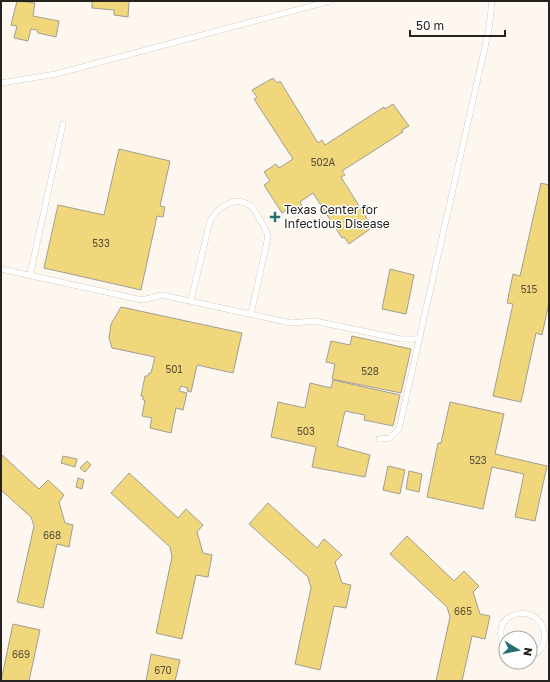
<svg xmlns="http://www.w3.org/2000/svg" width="550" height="682" font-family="'Golos Text',sans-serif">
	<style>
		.building { fill: #f0d77b; stroke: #a09e95 }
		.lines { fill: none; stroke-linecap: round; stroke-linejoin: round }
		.lane-casing { stroke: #b9b3ac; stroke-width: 6 }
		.lane { stroke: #fff; stroke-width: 5.5 }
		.poi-dot { fill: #26706f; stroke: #fff; stroke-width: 1.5 }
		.labels { text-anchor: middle; stroke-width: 3; stroke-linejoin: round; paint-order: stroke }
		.number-label { font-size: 10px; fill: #584f37 }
		.poi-label { font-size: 12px; fill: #252220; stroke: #fff; text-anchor: start }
	</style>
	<rect width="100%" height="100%" fill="#fef7f0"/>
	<!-- building -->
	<path class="building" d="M17 1 35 3 33 16 59 21 56 37 38 33 37 30 31 29 28 41 14 38 17 26 11 25Z
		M92 1H129L128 17 114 15V10L92 8Z
		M273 78 277 83 280 81 318 143 322 140 325 145 384 107 385 109 393 104 409 126 402 130 403 132 342 171 345 175 341 177 369 222 366 223 370 229 349 244 344 237 342 238 313 193 300 202 303 208 292 215 288 209 282 213 264 185 270 181 264 172 276 164 279 168 293 159 254 99 257 97 252 90Z
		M119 149 170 161 160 206 165 207 163 217 157 216 141 290 44 268 58 205 104 215Z
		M541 183 549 185V303L542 335 536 333 521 402 493 396 513 304 507 303 513 274 520 276Z
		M390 269 414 275 406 314 382 309Z
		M121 307 242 333 233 373 197 365 191 392 187 391 188 388 181 386 179 391 187 393 183 410 176 408 171 433 150 428 152 418 142 416 145 400H143V396H141L145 376H148L149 373H151L155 357 112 348 109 338 111 324Z
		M352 336 411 349 401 393 332 379 335 364 326 362 331 341 350 345Z
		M333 380 400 395 393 426 364 420 365 415 345 411 337 446 370 455 365 477 312 467 316 447 271 437 278 402 305 408 310 383 331 388Z
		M450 402 504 414 495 454 547 466 535 521 515 517 524 474 492 467 483 509 427 497 438 443H441Z
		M1 454 39 489 48 480 64 495 59 502 65 523 73 525 69 547 57 544 43 608 17 602 34 526 31 517 1 490Z
		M63 456 77 459 75 467 61 463Z
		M87 461 91 465 85 472 80 468Z
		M388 466 405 470 400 494 383 490Z
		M409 471 422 474 419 492 406 489Z
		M129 473 178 518 186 509 203 525 197 532 203 553 212 555 208 577 196 575 182 639 156 633 172 557 170 547 111 493Z
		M78 478 84 480 82 489 76 487Z
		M268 503 317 548 324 539 342 555 335 562 342 583 351 585 346 608 334 606 320 670 295 664 311 588 308 577 249 524Z
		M407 536 454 581 464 571 479 586 473 592 480 614 490 616 485 639 472 636 462 681H436L450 617 447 607 390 554Z
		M13 624 40 630 29 681H1Z
		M151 654 180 660 175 681H146Z"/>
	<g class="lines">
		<defs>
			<path id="lane" d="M1 83 56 74 330 1
				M1 269 142 300 162 295 291 323 314 321 401 339H420
				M30 275 63 124
				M191 300 210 221C217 208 234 195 249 205 255 208 257 215 260 220 264 226 267 231 268 237L251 314
				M379 439 390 438 399 429 489 29 492 1
				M506 649C482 607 550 600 544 641 543 648 537 654 530 656"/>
		</defs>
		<!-- lane casing -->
		<use href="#lane" class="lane-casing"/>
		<!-- lane -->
		<use href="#lane" class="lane"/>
	</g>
	<!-- markers -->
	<path class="poi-dot" d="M273 211h4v4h4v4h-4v4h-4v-4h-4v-4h4z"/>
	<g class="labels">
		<!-- number labels -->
		<g class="number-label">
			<text x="323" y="166">502A</text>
			<text x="101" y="247">533</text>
			<text x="529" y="293">515</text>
			<text x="174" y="373">501</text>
			<text x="370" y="375">528</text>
			<text x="306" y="435">503</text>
			<text x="478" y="464">523</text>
			<text x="52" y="539">668</text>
			<text x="463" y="615">665</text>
			<text x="21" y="658">669</text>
			<text x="163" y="674">670</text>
		</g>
		<!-- poi labels -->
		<g class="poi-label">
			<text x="284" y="214">Texas Center for<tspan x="284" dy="14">Infectious Disease</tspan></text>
		</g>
	</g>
	<!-- border -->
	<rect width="550" height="682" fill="none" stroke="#252220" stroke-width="4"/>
	<!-- north arrow -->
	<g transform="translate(518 650) rotate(100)"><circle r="19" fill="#ffffff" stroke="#a8a7a6"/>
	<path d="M0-3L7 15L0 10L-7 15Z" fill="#26706f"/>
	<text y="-6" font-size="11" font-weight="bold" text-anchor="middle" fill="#252220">N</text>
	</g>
	<!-- scale -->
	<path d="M410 30v6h95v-6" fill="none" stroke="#252220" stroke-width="2"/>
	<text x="416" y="30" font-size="12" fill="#252220" stroke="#ffffff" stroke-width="3" paint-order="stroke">50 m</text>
</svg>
